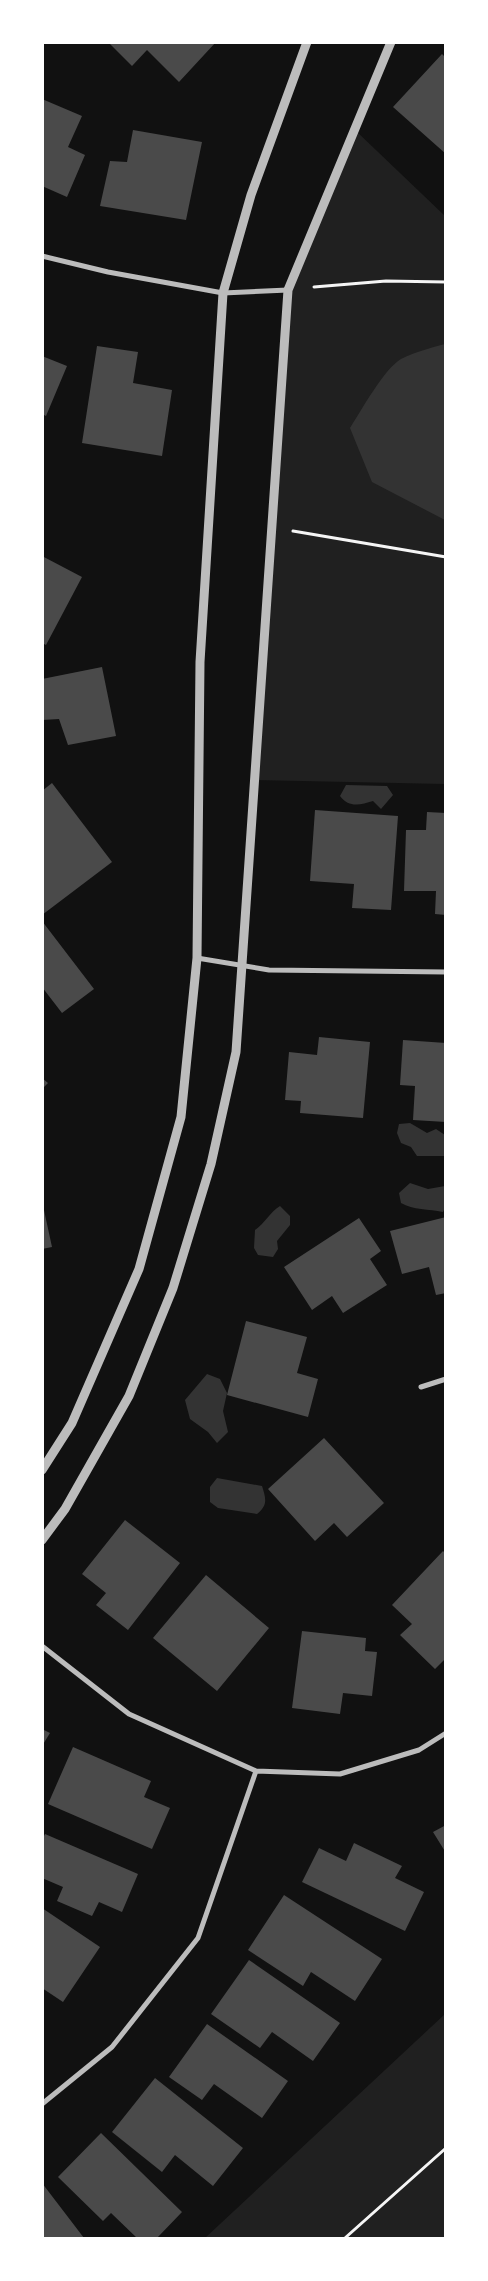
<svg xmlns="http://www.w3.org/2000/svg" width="488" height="2281" font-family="'Playfair Display',serif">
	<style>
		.green { fill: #202020 }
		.water { fill: #333 }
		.building { fill: #4a4a4a }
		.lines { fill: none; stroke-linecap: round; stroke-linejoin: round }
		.path { stroke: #f5f5f5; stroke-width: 3 }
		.minor { stroke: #bcbcbc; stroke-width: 5 }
		.tertiary { stroke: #bcbcbc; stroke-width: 9 }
	</style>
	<rect width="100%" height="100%" fill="#111"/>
	<!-- green -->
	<path class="green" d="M355 130 445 216V784L254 780 288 290Z
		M445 2014V2238H205Z"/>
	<!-- water -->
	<path class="water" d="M445 344H446L445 520 372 482 350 428C361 411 384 369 401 359 415 352 430 348 445 344Z
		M346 785 387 786 393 795 381 809 373 801C360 805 349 808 340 796Z
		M410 1123 427 1133 436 1129 445 1135V1156H417L411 1147 401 1143 397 1133 399 1124Z
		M410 1183 428 1189 445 1186V1208L443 1212C429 1209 413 1210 401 1203L399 1193Z
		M280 1206 290 1216V1225L277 1241 278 1249 273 1257 258 1255 254 1248 255 1230C265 1223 270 1212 280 1206Z
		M207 1374 220 1379 227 1393 223 1411 228 1432 217 1443 208 1432 190 1419 185 1400Z
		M217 1478 262 1486C266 1499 268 1505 257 1514L218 1508 210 1502V1487Z"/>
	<!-- building -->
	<path class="building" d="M108 42H216L179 82 147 50 132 66Z
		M442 54 446 58V154L393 107Z
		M42 99 82 116 68 147 85 155 67 197 42 186Z
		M133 130 202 142 186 220 100 206 110 161 127 162Z
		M97 346 138 352 133 383 172 390 162 456 82 443Z
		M42 356 67 366 46 416 42 414Z
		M42 556 82 577 46 645 42 643Z
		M102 667 116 736 68 745 59 719 42 720V679Z
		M52 783 112 862 42 915V791Z
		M315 810 398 816 391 910 352 908 354 884 310 881Z
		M427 812 446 813V915L435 914 436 891H404L406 830H426Z
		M42 921 94 989 62 1013 42 987Z
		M319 1037 370 1042 363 1118 300 1113 301 1101 285 1100 289 1052 317 1055Z
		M403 1040 446 1043V1122L413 1120 415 1086 400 1085Z
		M42 1078 48 1083 42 1089Z
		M42 1201 52 1247 42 1249Z
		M446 1217V1293L436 1295 429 1267 402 1274 390 1231Z
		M359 1218 381 1251 370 1259 387 1285 343 1313 332 1296 312 1310 284 1267Z
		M246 1321 307 1337 297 1373 318 1379 308 1417 227 1395Z
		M324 1438 384 1503 347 1537 334 1523 315 1541 268 1489Z
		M125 1520 180 1563 128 1630 96 1605 106 1593 82 1574Z
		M443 1551 446 1554V1658L435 1669 400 1635 412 1624 392 1605Z
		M206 1575 269 1628 217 1691 153 1638Z
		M302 1631 366 1638 365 1651 377 1652 372 1696 343 1693 340 1714 292 1708Z
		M42 1729 50 1733 42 1746Z
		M73 1747 151 1781 144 1797 170 1808 152 1849 48 1804Z
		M446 1825V1853L433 1832Z
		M45 1834 138 1874 122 1912 99 1902 92 1916 57 1901 63 1887 42 1878V1840Z
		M354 1843 402 1866 395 1878 424 1892 405 1931 302 1882 319 1848 346 1861Z
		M284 1895 382 1959 355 2001 311 1972 303 1986 248 1950Z
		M42 1908 100 1947 63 2002 42 1988Z
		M249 1960 340 2023 313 2061 272 2032 260 2048 211 2014Z
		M207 2024 288 2081 262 2118 214 2084 202 2100 169 2077Z
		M155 2078 243 2148 213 2186 175 2155 162 2172 112 2132Z
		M101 2133 182 2212 157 2238H137L111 2213 103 2221 58 2177Z
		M42 2183 84 2238H42Z"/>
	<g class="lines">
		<!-- path -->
		<path class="path" d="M314 287 386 281 446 282
			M293 531 446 557
			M345 2238 446 2148"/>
		<!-- minor -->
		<path class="minor" d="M42 256 108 272 223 293 288 290
			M197 958 269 970 446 972
			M421 1387 446 1379
			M42 1646 129 1714 256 1771 340 1774 419 1750 446 1733
			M42 2104 112 2047 198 1938 256 1771"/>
		<!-- tertiary -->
		<path class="tertiary" d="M42 1470 72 1423 139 1269 181 1117 197 958 200 662 223 293 251 195 307 42
			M42 1540 65 1509 129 1396 173 1288 211 1164 236 1052 288 290 391 42"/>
	</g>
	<!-- border -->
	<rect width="488" height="2281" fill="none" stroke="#ffffff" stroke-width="88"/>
</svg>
